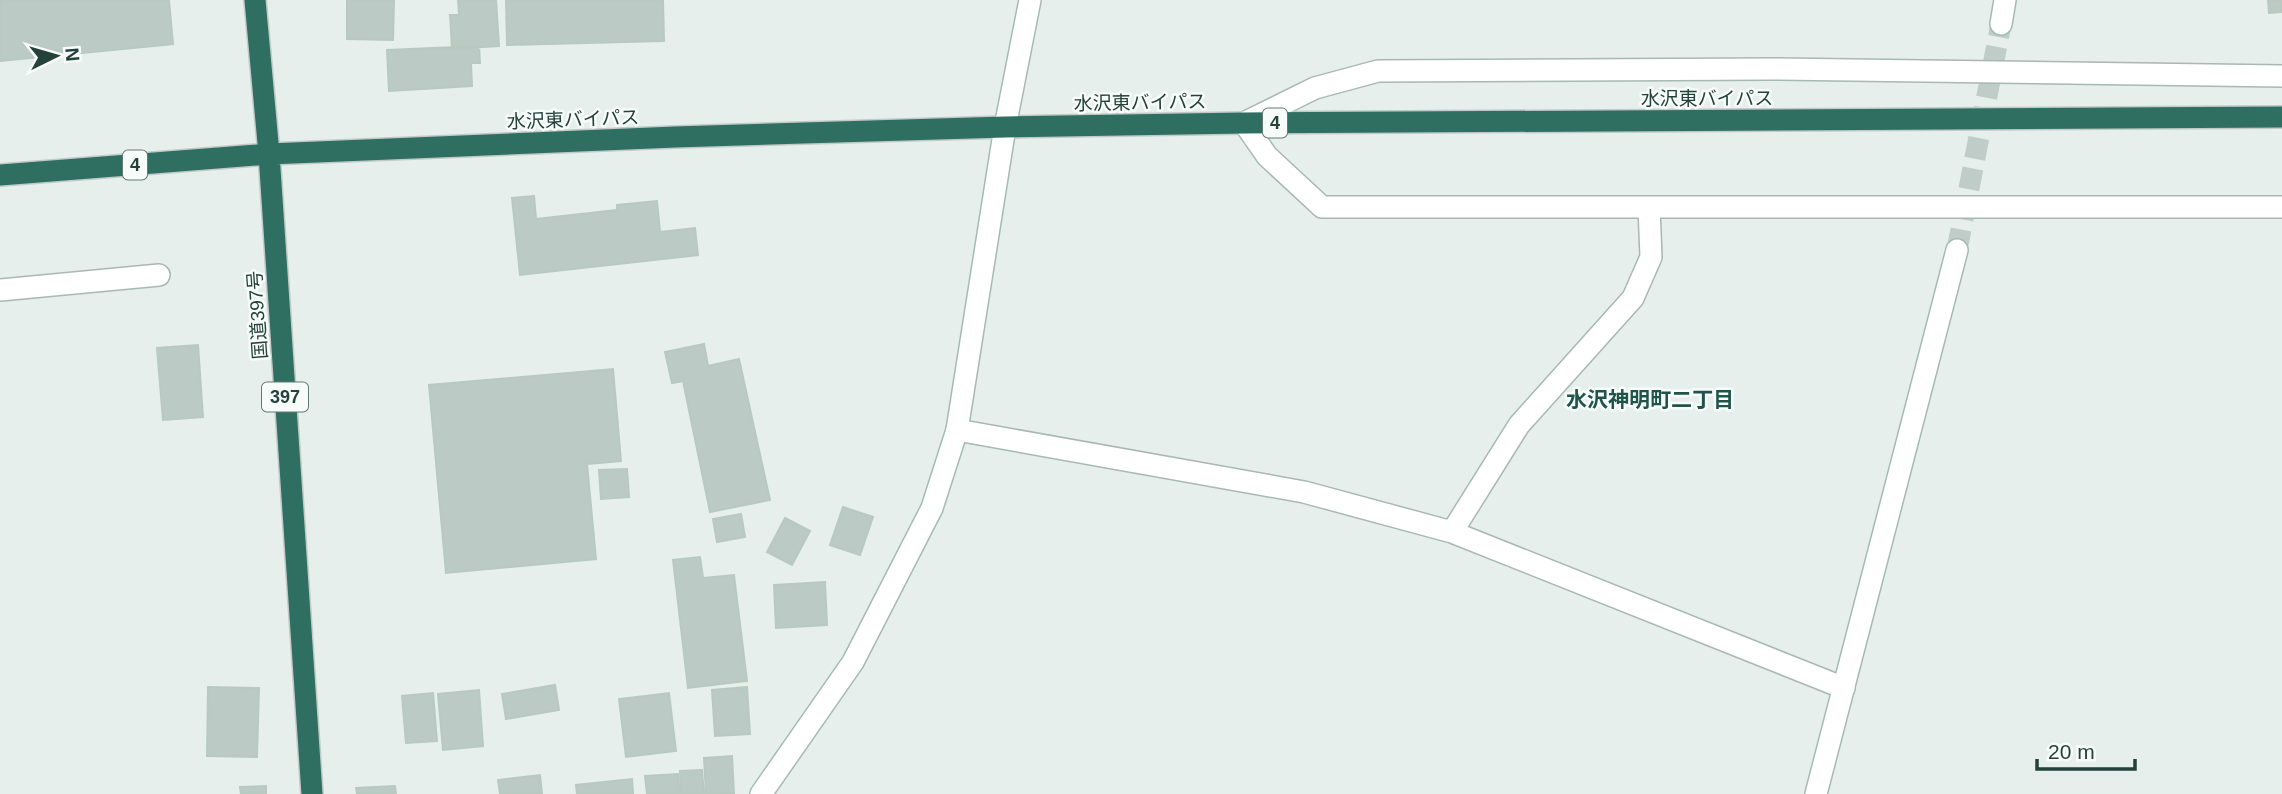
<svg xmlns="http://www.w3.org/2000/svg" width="2282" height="794" font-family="Arial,'Noto Sans JP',sans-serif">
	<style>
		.building { fill: #bbcac4; stroke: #b8c9c2; stroke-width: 2 }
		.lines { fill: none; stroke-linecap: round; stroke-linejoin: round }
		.secondary-tunnel { stroke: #bfccc8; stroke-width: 21; stroke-dasharray: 21 10; stroke-linecap: butt }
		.street-casing { stroke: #a8b8b2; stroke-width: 24 }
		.secondary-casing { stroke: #a4bbb3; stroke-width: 24 }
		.highway-casing { stroke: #c2cac8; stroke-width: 24 }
		.street { stroke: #fff; stroke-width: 21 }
		.secondary { stroke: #fff; stroke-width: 21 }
		.highway { stroke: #2f6f62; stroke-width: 21 }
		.labels { text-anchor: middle; stroke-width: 5; stroke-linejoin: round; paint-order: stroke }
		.shield { fill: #f7fbf9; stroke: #637a73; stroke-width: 2 }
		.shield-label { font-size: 18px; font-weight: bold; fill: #24423a }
		.street-label { font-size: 19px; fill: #24423a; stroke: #f7fbf9 }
		.neighbourhood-label { font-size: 21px; font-weight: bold; fill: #1f5548; stroke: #f7fbf9 }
	</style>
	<rect width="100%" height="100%" fill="#e6efeb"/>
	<!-- building -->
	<path class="building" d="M0 0H169L173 44 0 61Z
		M347 0H394L393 40 347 39Z
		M458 0H496L499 46 452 49 450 15H459Z
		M506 0H663L664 41 507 45Z
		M2268 0H2282V12L2269 13Z
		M479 46 480 63H471L472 86 389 91 387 50Z
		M534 196 536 219 617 210V205L657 201 660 232 695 228 698 255 520 275 512 198Z
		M704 344 708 366 739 359 770 500 710 512 683 381 672 383 665 352Z
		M198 345 203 417 163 420 157 348Z
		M613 369 621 461 587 464 596 559 446 573 429 385Z
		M627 469 629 497 601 499 599 470Z
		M843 507 873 517 860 555 830 545Z
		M741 514 745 537 717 542 713 519Z
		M785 518 810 531 792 565 767 552Z
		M700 557 703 578 734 575 747 681 688 688 673 560Z
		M825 582 827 625 776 628 774 585Z
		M555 685 559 710 506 719 502 694Z
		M208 687 259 688 257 757 207 756Z
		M747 687 750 734 715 736 712 690Z
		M479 690 483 746 443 750 438 694Z
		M433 693 437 741 406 743 402 696Z
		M669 693 676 751 626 757 619 699Z
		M732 756 734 793 706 794 704 758Z
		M702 770 704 794H681L680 771Z
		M678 774 679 794H647L645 776Z
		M540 775 542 794H500L498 780Z
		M632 779 633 794H577L576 785Z
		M266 786V794H241L240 787Z
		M395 786 396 794H357L356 788Z"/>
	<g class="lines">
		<!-- secondary-tunnel -->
		<path class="secondary-tunnel" d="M1957 250 2001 24"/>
		<defs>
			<path id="street" d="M2282 76 1772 69 1378 71 1315 88 1244 123 1267 156 1322 207H2282
				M0 290 159 275
				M957 430 1304 492 1452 532 1844 688
				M1452 532 1519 425 1633 298 1651 257 1649 207"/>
			<path id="secondary" d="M2001 24 2005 0
				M761 794 853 662 932 508 957 430 1005 127 1030 0
				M1816 794 1957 250"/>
			<path id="highway" d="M255 0 269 154 312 794
				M0 175 269 154 675 137 1005 127 1244 123 2282 117"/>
		</defs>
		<!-- street casing -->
		<use href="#street" class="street-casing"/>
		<!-- secondary casing -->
		<use href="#secondary" class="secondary-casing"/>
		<!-- highway casing -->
		<use href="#highway" class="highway-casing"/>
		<!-- street -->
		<use href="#street" class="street"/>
		<!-- secondary -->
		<use href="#secondary" class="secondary"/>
		<!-- highway -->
		<use href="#highway" class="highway"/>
	</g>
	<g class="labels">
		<!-- shield labels -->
		<g class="shield">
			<rect x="1263" y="108.5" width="24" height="29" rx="5"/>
			<rect x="123" y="150.5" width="24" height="29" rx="5"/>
			<rect x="262" y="382.5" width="46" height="29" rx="5"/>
		</g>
		<g class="shield-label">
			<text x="1275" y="129">4</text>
			<text x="135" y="171">4</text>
			<text x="285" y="403">397</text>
		</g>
		<!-- street labels -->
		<g class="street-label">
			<text x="1707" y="105">水沢東バイパス</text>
			<text transform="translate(1140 102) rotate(-1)" y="7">水沢東バイパス</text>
			<text transform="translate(573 119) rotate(-2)" y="7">水沢東バイパス</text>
			<text transform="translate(257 315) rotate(-94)" y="7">国道397号</text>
		</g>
		<!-- neighbourhood labels -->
		<g class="neighbourhood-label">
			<text x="1650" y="407">水沢神明町二丁目</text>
		</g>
	</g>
	<!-- north arrow -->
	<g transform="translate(56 56) rotate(85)" stroke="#f7fbf9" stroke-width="5" paint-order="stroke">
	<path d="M0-5L12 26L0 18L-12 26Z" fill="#24423a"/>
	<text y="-10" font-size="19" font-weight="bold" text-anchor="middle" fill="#24423a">N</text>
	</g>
	<!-- scale -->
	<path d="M2037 759v10h98v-10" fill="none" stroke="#24423a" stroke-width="3.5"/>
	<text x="2048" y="759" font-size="21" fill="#24423a" stroke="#f7fbf9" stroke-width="5" paint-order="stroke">20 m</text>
</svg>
